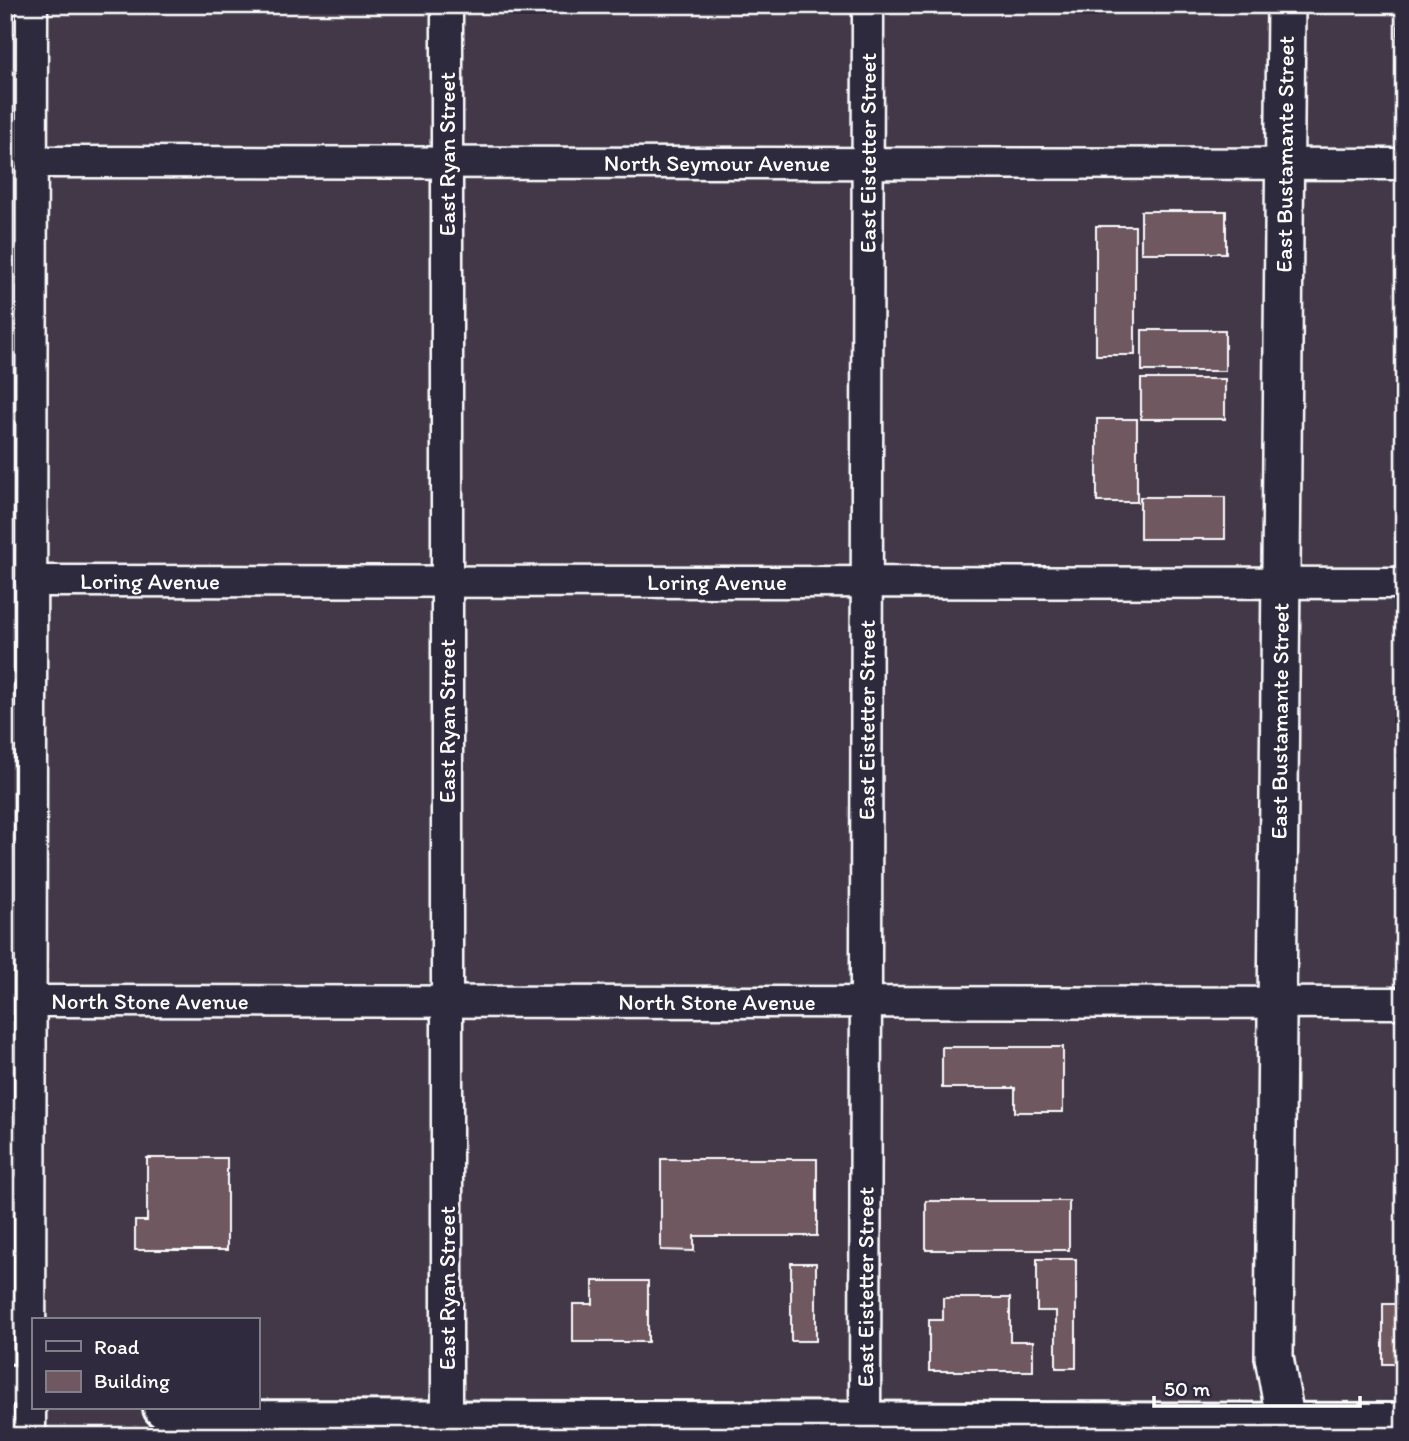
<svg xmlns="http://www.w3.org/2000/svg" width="1409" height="1441" font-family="Itim,sans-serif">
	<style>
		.building { fill: #6f5860; stroke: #fff; stroke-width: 2 }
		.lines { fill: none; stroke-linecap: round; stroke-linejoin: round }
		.service-casing { stroke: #fff; stroke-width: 19 }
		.minor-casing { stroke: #fff; stroke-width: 35 }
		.tertiary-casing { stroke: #fff; stroke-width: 42 }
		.secondary-casing { stroke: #fff; stroke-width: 44 }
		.service { stroke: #2f2a3d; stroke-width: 14 }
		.minor { stroke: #2f2a3d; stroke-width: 30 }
		.tertiary { stroke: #2f2a3d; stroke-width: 37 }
		.secondary { stroke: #2f2a3d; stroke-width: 38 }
		.labels { text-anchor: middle; stroke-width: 7; stroke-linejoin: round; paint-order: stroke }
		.street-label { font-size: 23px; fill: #fff; stroke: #2f2a3d }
	</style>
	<rect width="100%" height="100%" fill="#423848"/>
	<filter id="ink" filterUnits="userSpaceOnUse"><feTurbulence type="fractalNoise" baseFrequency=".0143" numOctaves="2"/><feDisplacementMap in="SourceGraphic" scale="14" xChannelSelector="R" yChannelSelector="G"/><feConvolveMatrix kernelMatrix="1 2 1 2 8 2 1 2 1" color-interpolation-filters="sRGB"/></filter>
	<g filter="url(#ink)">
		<!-- building -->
		<path class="building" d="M1398 5H1404V109H1397Z
			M1141 211H1226V253H1141Z
			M1096 226H1135V355H1096Z
			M1142 330H1225V371H1142Z
			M1141 379H1225V419H1141Z
			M1097 419H1137V502H1097Z
			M1140 497H1225V539H1140Z
			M942 1047H1063V1112H1015V1088H942Z
			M147 1158H227V1250H135V1221H147Z
			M661 1159H817V1236H694V1251L661 1250Z
			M926 1201H1069V1250H926Z
			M1037 1259H1076V1368H1056V1311H1037Z
			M791 1263H816V1341H791Z
			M593 1281H648V1342H573V1304H593Z
			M943 1298H1010V1341H1033V1371H929V1320H943Z
			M1383 1304H1404V1364H1383Z"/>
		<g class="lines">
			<defs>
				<path id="service" d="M5 1105 31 1106
					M5 1184 31 1185"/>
				<g id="minor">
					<path id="s1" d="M31 162 1404 164"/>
					<path id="s2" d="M31 581 1404 583"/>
					<path id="s3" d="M31 1001 1404 1003"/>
					<path d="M30 1436 32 5"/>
					<path d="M447 1436V5"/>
					<path id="s4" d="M865 1436 868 5"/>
				</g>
				<g id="tertiary">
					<path id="s5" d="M1286 1436V1423L1274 1357 1286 5"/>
				</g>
				<path id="secondary" d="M5 1384 33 1388
					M163 1408 252 1420 1404 1423"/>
			</defs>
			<!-- service casing -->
			<use href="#service" class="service-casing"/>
			<!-- minor casing -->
			<use href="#minor" class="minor-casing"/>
			<!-- tertiary casing -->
			<use href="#tertiary" class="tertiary-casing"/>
			<!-- secondary casing -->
			<use href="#secondary" class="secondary-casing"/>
			<!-- service -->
			<use href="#service" class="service"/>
			<!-- minor -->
			<use href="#minor" class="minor"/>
			<!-- tertiary -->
			<use href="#tertiary" class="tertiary"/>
			<!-- secondary -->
			<use href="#secondary" class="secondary"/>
		</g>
	</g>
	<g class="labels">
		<!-- street labels -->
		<g class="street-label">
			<text transform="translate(447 154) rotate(-90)" y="8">East Ryan Street</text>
			<text dy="8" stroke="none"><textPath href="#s4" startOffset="1283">East Eistetter Street</textPath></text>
			<text dy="8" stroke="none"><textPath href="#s5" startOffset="1283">East Bustamante Street</textPath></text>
			<text dy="8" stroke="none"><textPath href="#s1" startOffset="686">North Seymour Avenue</textPath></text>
			<text dy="8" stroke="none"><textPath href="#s2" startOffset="119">Loring Avenue</textPath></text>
			<text dy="8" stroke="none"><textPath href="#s2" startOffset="686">Loring Avenue</textPath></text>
			<text dy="8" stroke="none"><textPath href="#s4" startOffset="716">East Eistetter Street</textPath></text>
			<text transform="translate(447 721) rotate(-90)" y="8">East Ryan Street</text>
			<text dy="8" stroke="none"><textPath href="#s5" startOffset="716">East Bustamante Street</textPath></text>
			<text dy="8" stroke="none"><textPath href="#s3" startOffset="119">North Stone Avenue</textPath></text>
			<text dy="8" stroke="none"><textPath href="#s3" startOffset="686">North Stone Avenue</textPath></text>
			<text dy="8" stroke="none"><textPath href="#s4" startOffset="149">East Eistetter Street</textPath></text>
			<text transform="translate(447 1288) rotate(-90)" y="8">East Ryan Street</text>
		</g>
	</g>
	<!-- margin -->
	<rect width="1409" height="1441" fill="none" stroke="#2f2a3d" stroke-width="28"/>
	<rect x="14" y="14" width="1381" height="1413" fill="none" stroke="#fff" stroke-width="2.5" filter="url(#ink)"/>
	<!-- legend -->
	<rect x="32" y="1318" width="228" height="91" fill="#2f2a3d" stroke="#827f8b" stroke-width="2"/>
	<rect x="46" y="1341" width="35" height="10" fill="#2f2a3d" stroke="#827f8b" stroke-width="2"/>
	<text x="94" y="1354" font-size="21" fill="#ffffff">Road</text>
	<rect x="46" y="1371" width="35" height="21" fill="#6f5860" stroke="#827f8b" stroke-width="2"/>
	<text x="94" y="1388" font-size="21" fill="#ffffff">Building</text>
	<!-- scale -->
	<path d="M1154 1396v10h206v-10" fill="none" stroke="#ffffff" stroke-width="3.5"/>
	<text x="1164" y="1396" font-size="21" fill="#ffffff" stroke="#2f2a3d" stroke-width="5" paint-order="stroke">50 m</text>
</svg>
